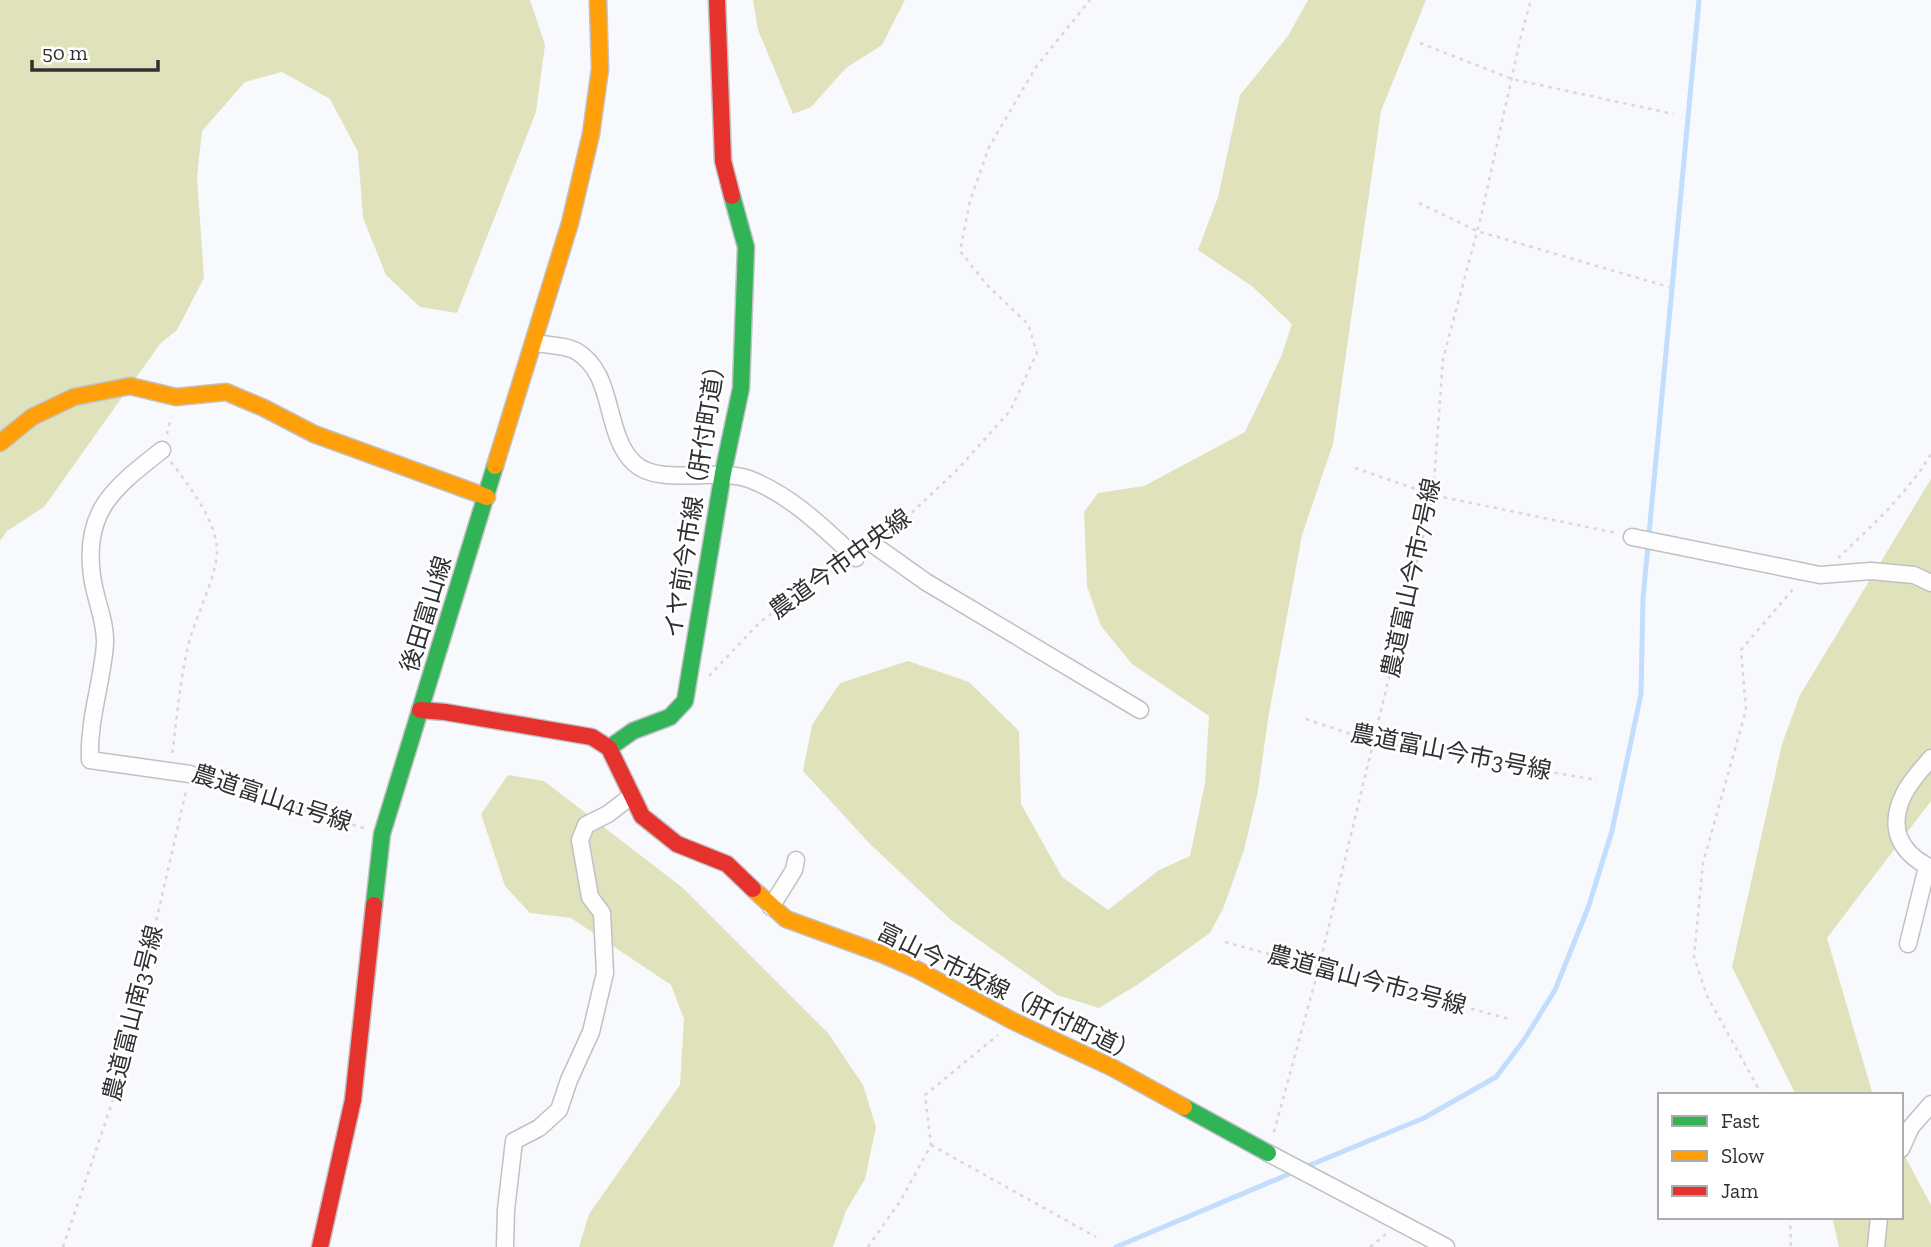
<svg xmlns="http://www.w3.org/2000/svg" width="1931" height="1247" font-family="'Zilla Slab','Noto Sans JP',serif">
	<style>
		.green { fill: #e0e2bc }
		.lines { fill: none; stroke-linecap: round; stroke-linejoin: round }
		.stream { stroke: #c2ddfe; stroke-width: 5 }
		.street-casing { stroke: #c0c1c4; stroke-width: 19 }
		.fast-casing { stroke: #c0c1c4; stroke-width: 19 }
		.slow-casing { stroke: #c0c1c4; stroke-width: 19 }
		.jam-casing { stroke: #c0c1c4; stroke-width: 19 }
		.path { stroke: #d8d8d8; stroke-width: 2.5; stroke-dasharray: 3.5 5; stroke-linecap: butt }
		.street { stroke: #fefeff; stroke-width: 16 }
		.fast { stroke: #30b455; stroke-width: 16 }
		.slow { stroke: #ff9f0a; stroke-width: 16 }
		.jam { stroke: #e5322d; stroke-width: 16 }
		.labels { text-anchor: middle; stroke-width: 5; stroke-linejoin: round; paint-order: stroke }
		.street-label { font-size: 24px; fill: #2f3032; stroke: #fff }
	</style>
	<rect width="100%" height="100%" fill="#f8f9fd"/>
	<!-- green -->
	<path class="green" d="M0 0H530L545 45 536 112 457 313 420 307 386 275 363 218 358 152 330 99 282 72 245 82 202 131 197 177 204 278 177 330 160 344 44 507 7 531 0 541Z
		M753 0H905L882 45 846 68 811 107 793 114 758 30Z
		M1308 0H1426L1381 111 1333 444 1302 535 1268 719 1258 791 1244 850 1223 909 1210 933 1140 983 1099 1008 1057 995 951 920 870 844 803 771 812 725 840 683 908 661 969 682 1019 731 1021 804 1062 877 1108 910 1159 870 1190 856 1205 783 1209 716 1132 664 1101 626 1087 586 1084 512 1098 493 1144 486 1245 432 1281 357 1292 324 1253 287 1198 250 1218 197 1240 95 1288 36Z
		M1931 479V801L1827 938 1873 1095H1796L1732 967 1782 744 1800 695Z
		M508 775 544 781 683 888 828 1033 863 1085 876 1127 865 1179 846 1211 833 1247H579L589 1214 680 1085 684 1019 671 985 571 918 530 913 505 886 481 814Z
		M1901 1149 1931 1205V1247H1839L1832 1217H1901Z"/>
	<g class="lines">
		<!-- stream -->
		<path class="stream" d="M1303 1168 1424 1118 1496 1077 1524 1040 1555 990 1588 908 1612 831 1641 694 1643 598 1699 0
			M1116 1247 1294 1172"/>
		<defs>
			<path id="street" d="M534 343C546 345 565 345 576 351 616 374 603 433 634 463 659 487 716 467 749 479 791 495 824 528 856 558
				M162 450C115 487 83 510 92 576 95 599 106 621 105 644 102 683 88 721 90 760L190 774
				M1632 537 1820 575 1871 571 1914 575 1931 583
				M874 545 926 582 1140 710
				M1931 758C1922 769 1910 781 1904 794 1887 828 1900 853 1931 868
				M771 907 794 870 796 860
				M1908 944 1927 867
				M1901 1149 1911 1127 1931 1104
				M1268 1153 1446 1247
				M505 1247 506 1210 514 1141 539 1128 559 1110 569 1080 591 1032 605 973 602 913 590 897 580 840 586 825 608 814 630 797
				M1876 1247 1879 1217"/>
			<path id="fast" d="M609 748 633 731 670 717 685 701 723 473 741 388 746 247 732 196
				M374 905 382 834 495 466
				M1184 1107 1268 1153"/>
			<path id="slow" d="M0 443 32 417 74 397 130 386 176 397 226 392 264 408 314 434 487 497
				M495 466 570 223 591 134 600 69 598 0
				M753 889 786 919 882 954 916 969 1013 1021 1113 1068 1184 1107"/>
			<path id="jam" d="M717 0 723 161 732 196
				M420 710 445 712 592 737 609 748 642 816 677 844 727 864 753 889
				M320 1247 353 1100 374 905"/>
		</defs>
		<!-- street casing -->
		<use href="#street" class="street-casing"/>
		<!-- fast casing -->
		<use href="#fast" class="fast-casing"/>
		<!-- slow casing -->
		<use href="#slow" class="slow-casing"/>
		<!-- jam casing -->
		<use href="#jam" class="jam-casing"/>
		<!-- path -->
		<path class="path" d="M1420 43 1512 79 1674 114
			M1419 203 1477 231 1669 287
			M167 434 171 417
			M171 462C188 484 218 523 217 552 216 577 197 614 190 639 180 677 177 717 172 756
			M1355 468 1433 495 1616 533
			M887 536 957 470 1010 411 1037 353 1028 324 987 285 960 251 970 201 989 147 1036 67 1090 0
			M1838 558C1872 526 1907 494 1931 454
			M709 676 760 622 840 566
			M1306 719 1374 742 1597 780
			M206 780 364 828
			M1225 942 1509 1019
			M1762 1095 1707 996 1694 957 1703 863 1746 710 1741 650 1794 588
			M1274 1132 1319 967 1433 495 1443 359 1481 217 1521 36 1531 0
			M931 1145 1096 1237
			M1790 1217 1791 1247
			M63 1247 120 1079 186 791
			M868 1247 901 1200 931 1145 925 1095 998 1035
			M1370 1247 1386 1234"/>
		<!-- street -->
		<use href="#street" class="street"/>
		<!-- fast -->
		<use href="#fast" class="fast"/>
		<!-- slow -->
		<use href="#slow" class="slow"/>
		<!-- jam -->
		<use href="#jam" class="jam"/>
	</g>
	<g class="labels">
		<!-- street labels -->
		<g class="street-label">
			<text transform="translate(695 496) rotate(-81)" y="8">イヤ前今市線（肝付町道）</text>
			<text transform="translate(840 564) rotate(-36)" y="8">農道今市中央線</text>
			<text transform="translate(1411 578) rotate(-78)" y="8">農道富山今市7号線</text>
			<text transform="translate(426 614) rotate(-73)" y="8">後田富山線</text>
			<text transform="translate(1451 752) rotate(11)" y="8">農道富山今市3号線</text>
			<text transform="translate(272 798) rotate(18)" y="8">農道富山41号線</text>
			<text transform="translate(1367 980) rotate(15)" y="8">農道富山今市2号線</text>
			<text transform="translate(1008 993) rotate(26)" y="8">富山今市坂線（肝付町道）</text>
			<text transform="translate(133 1013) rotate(-76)" y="8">農道富山南3号線</text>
		</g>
	</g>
	<!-- legend -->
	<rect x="1658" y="1093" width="245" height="126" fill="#ffffff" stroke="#acacad" stroke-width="2"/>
	<rect x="1672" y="1116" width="35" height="10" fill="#30b455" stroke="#acacad" stroke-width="2"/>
	<text x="1721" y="1128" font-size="21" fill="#2f3032">Fast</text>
	<rect x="1672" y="1151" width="35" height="10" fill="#ff9f0a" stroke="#acacad" stroke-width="2"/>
	<text x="1721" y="1163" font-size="21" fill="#2f3032">Slow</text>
	<rect x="1672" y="1186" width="35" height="10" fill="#e5322d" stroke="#acacad" stroke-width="2"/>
	<text x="1721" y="1198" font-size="21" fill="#2f3032">Jam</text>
	<!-- scale -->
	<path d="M32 60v10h126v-10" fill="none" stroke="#2f3032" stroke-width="3.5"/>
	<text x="42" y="60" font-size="21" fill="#2f3032" stroke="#ffffff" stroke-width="5" paint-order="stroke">50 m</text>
</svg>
